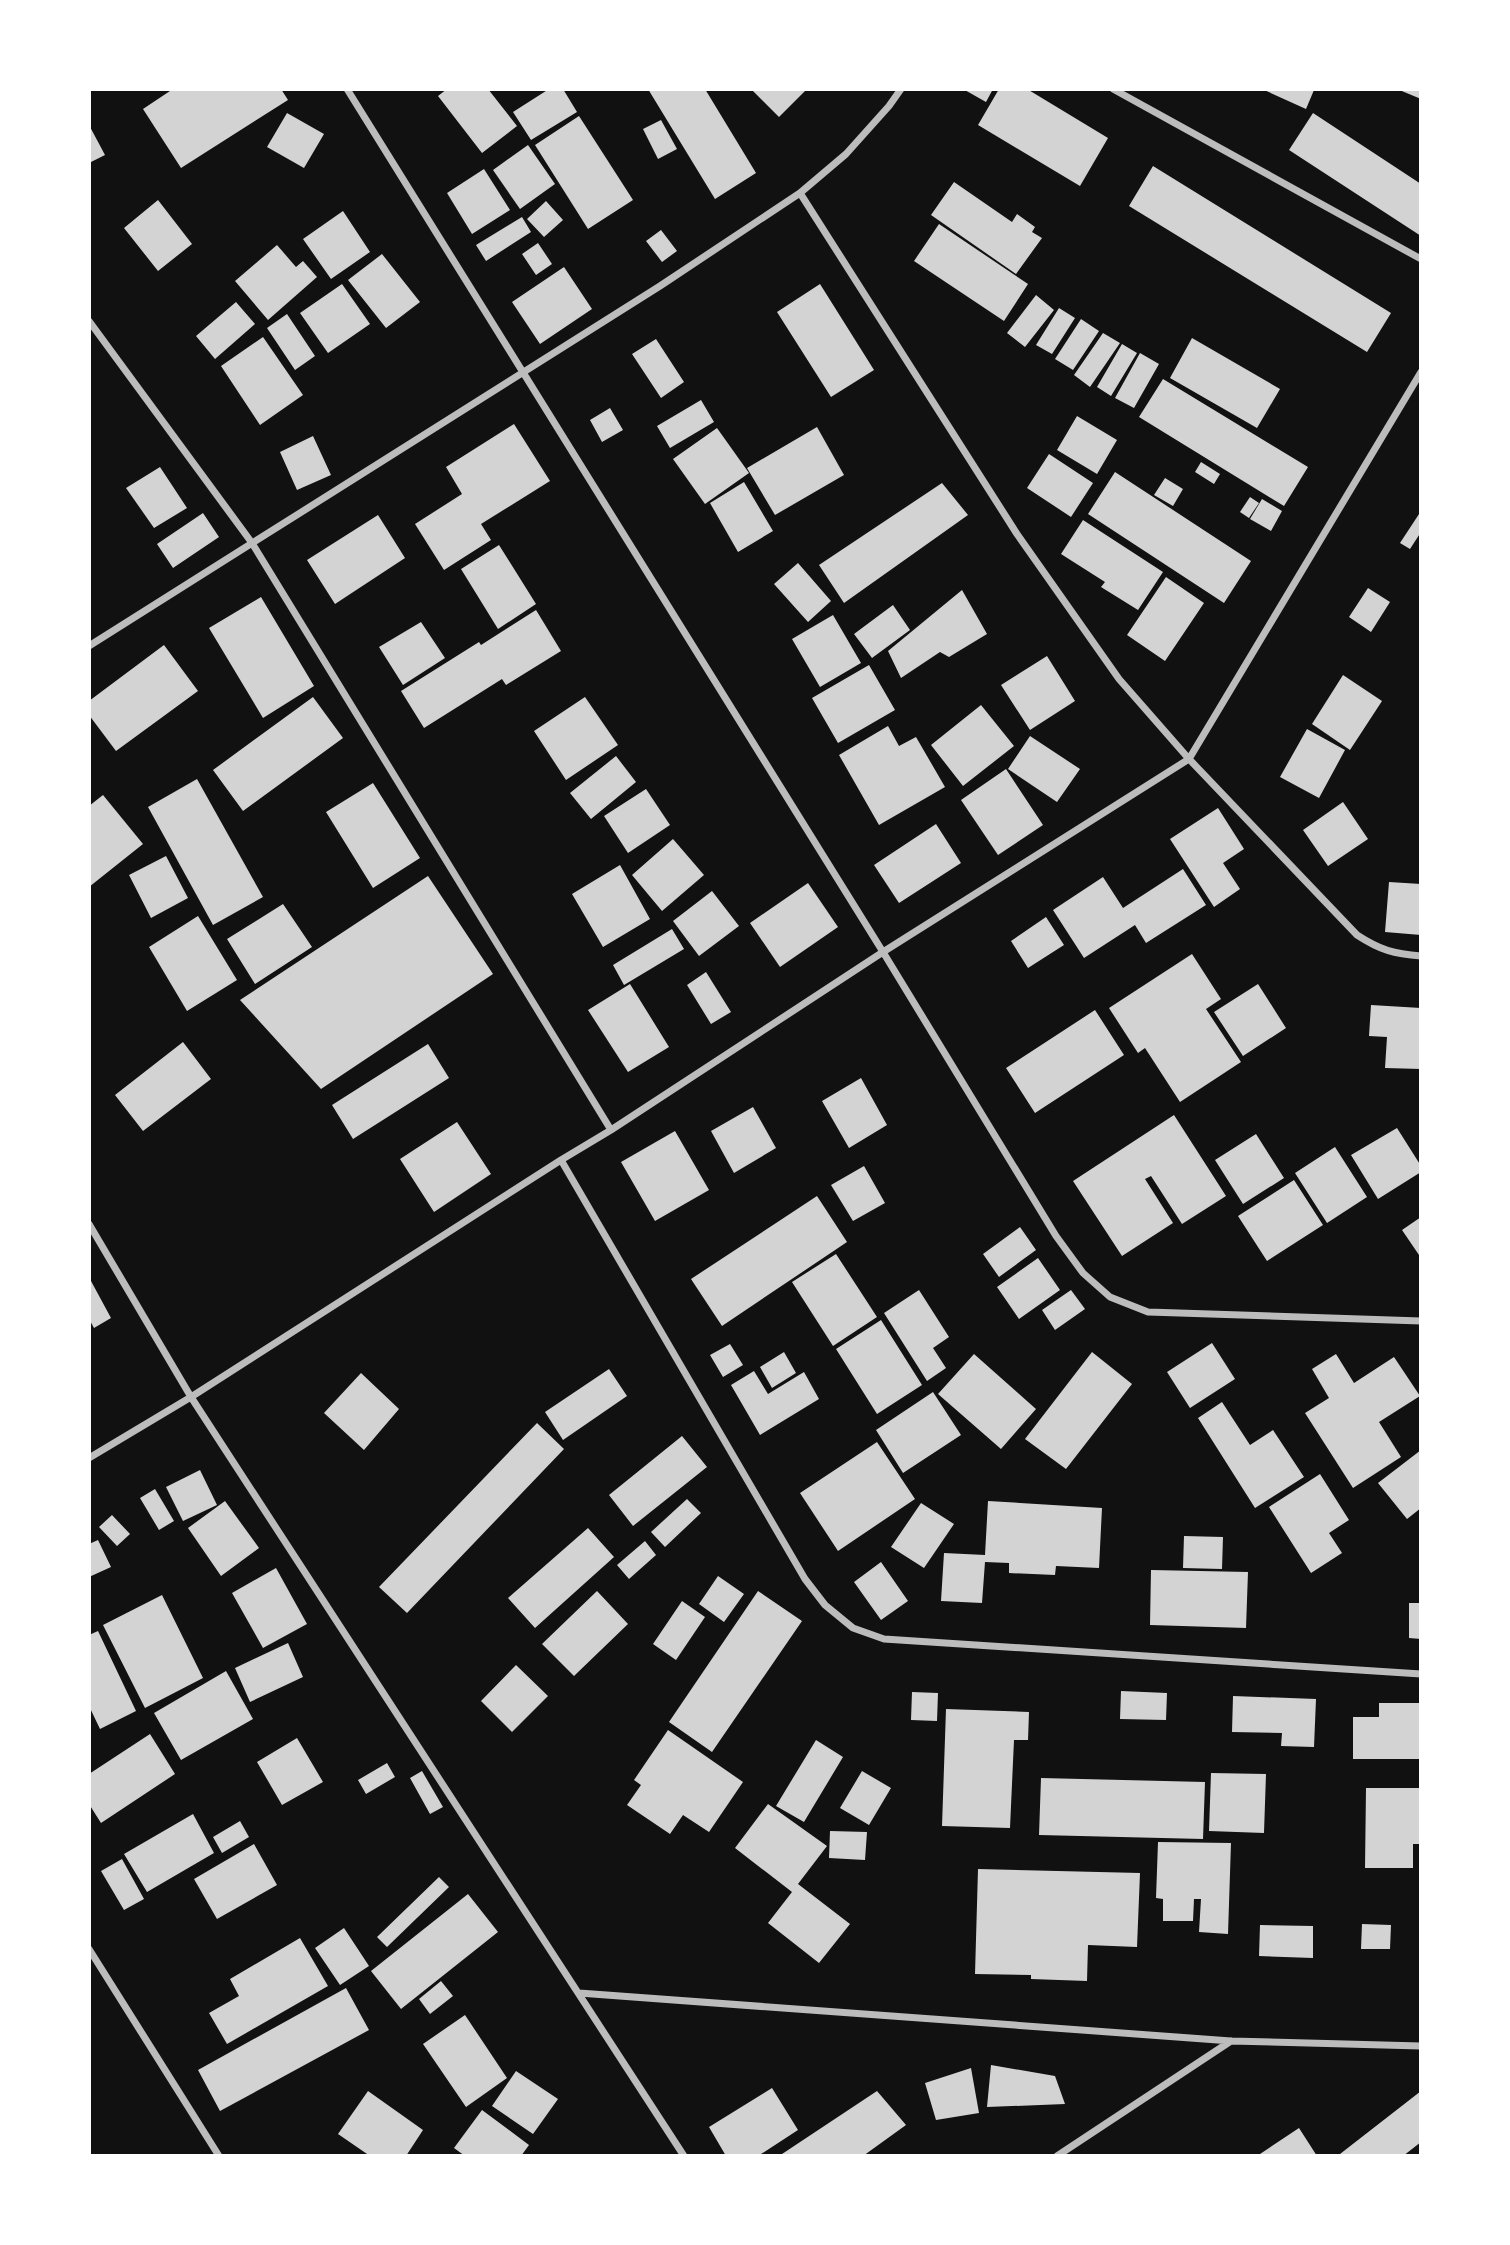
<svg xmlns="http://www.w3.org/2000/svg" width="1510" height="2245" font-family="'Noto Sans',sans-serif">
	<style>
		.building { fill: #d3d3d3 }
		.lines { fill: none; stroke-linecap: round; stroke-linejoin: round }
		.minor { stroke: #bcbcbc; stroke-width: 7 }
	</style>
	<rect width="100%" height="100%" fill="#111"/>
	<!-- building -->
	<path class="building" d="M173 89H281L288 100 181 168 143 109Z
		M447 89H488L517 126 482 153 438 96Z
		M549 89H563L577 112 531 140 513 112Z
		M648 89H705L756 173 715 199Z
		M751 89H807L779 117Z
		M963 89H993L986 102Z
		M999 89H1027L1108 138 1080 186 978 125Z
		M1262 89H1313L1314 90 1306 109Z
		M1397 89H1421V99Z
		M287 113 324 134 304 168 267 147Z
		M1313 113 1421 184V236L1289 150Z
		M579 116 633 200 588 229 535 145Z
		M661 120 677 149 658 159 643 129Z
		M89 125 105 155 89 163Z
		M528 145 555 184 520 209 493 170Z
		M1153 166 1391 313 1367 352 1129 206Z
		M484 169 510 210 472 234 447 193Z
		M954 182 1012 222 1017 214 1035 227 1032 232 1042 238 1016 274 931 215Z
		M158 200 192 244 158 271 124 228Z
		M546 201 563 220 544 237 527 219Z
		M343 211 370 252 331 279 303 239Z
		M522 217 531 232 486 261 476 245Z
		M939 224 1028 284 1004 321 914 261Z
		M661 230 677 251 662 262 646 241Z
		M538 243 552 264 536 275 522 254Z
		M277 245 296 267 303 261 317 277 268 320 235 281Z
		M382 254 420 302 386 328 348 280Z
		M564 267 592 309 540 344 512 302Z
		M342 284 370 324 328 353 300 313Z
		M820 284 874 370 831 397 777 312Z
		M1036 295 1054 310 1025 347 1007 333Z
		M236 302 255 324 215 359 196 336Z
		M1059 308 1075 318 1052 354 1036 345Z
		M287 314 315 356 295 370 267 328Z
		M1081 319 1099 331 1073 370 1055 359Z
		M1103 333 1120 343 1090 387 1074 375Z
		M263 337 303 395 260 425 221 366Z
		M1192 338 1280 389 1257 428 1170 378Z
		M656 339 684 382 661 398 632 354Z
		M1122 344 1137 353 1111 396 1097 387Z
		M1140 353 1159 364 1134 408 1115 398Z
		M1163 379 1308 467 1284 506 1139 417Z
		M701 400 714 422 670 448 657 426Z
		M610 408 623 430 602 442 590 420Z
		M1077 416 1117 440 1097 474 1057 450Z
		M514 424 550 481 481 524 491 540 444 570 415 524 462 494 446 467Z
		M817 427 844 475 775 515 747 468Z
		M717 428 749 473 705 504 673 459Z
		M313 436 331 475 297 490 280 452Z
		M1049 454 1093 483 1071 517 1027 488Z
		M1201 462 1220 474 1214 484 1195 472Z
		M160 467 187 508 154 528 126 488Z
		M1115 472 1251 561 1224 603 1088 514Z
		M1165 478 1183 489 1173 506 1154 495Z
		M744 482 773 531 738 552 710 503Z
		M942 483 968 515 844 603 819 565Z
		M1250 497 1259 503 1249 518 1240 512Z
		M1262 499 1282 511 1271 531 1250 519Z
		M1421 511V532L1410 549 1400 543Z
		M203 513 219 537 173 568 157 544Z
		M378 515 405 558 335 604 307 560Z
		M1083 520 1163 572 1138 610 1101 587 1105 582 1061 554Z
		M499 545 536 604 498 629 461 569Z
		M798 563 831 601 808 622 774 584Z
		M1166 577 1204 603 1165 661 1127 635Z
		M1368 588 1390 602 1371 632 1349 617Z
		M962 590 987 634 949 657 940 652 901 678 888 651Z
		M261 597 314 686 263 718 209 628Z
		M893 605 910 630 872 658 854 634Z
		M536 610 561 651 506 685 502 679 424 728 401 691 479 642 481 645Z
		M833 615 861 663 820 687 792 639Z
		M421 622 445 658 403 685 379 647Z
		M164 645 198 691 116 751 89 715V701Z
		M1047 656 1075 701 1030 730 1001 685Z
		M869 665 895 710 838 743 812 698Z
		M1343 675 1382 701 1350 750 1312 724Z
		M313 697 343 738 243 811 213 770Z
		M585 697 618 745 566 780 534 731Z
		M981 705 1014 746 963 786 931 745Z
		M888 726 899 746 916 737 945 787 879 825 839 755Z
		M1307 729 1345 750 1319 798 1280 777Z
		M1030 736 1080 769 1057 802 1008 769Z
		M616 756 636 782 591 819 570 793Z
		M1006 769 1043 825 998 855 961 800Z
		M197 779 263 897 213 925 148 807Z
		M373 783 420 858 373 888 326 812Z
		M646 789 670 825 628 853 604 816Z
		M103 795 143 844 89 887V806Z
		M1343 802 1368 839 1328 866 1303 830Z
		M1218 808 1244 849 1223 863 1240 889 1214 907 1170 839Z
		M936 824 961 863 899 903 874 865Z
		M673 839 704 875 662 911 632 875Z
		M166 856 188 898 151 918 129 875Z
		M620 865 650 919 603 947 572 894Z
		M1183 869 1206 905 1146 943 1135 925 1084 958 1053 910 1103 877 1123 908Z
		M428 876 493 974 321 1089 240 1000Z
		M1389 882 1421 884V935L1385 932Z
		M808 883 838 927 780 967 750 923Z
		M712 891 739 926 699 956 673 921Z
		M283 904 312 947 255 984 227 939Z
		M198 916 237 980 187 1011 149 947Z
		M1046 917 1064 945 1028 968 1011 941Z
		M672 929 684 949 624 985 613 965Z
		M1192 954 1221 999 1206 1009 1241 1062 1180 1102 1145 1048 1138 1053 1109 1008Z
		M706 972 731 1012 711 1024 687 985Z
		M630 984 669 1047 628 1072 588 1010Z
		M1258 984 1286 1028 1243 1056 1214 1012Z
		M1371 1005 1421 1008V1069L1385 1068 1387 1037 1369 1036Z
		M1095 1010 1124 1055 1035 1113 1006 1068Z
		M183 1042 211 1079 143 1131 115 1095Z
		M428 1044 449 1078 353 1139 332 1105Z
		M861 1078 887 1125 849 1148 822 1101Z
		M753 1107 776 1148 734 1173 711 1131Z
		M1174 1115 1226 1196 1182 1224 1151 1176 1145 1179 1173 1223 1122 1256 1073 1181Z
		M457 1122 491 1174 434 1212 400 1159Z
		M1397 1128 1421 1166V1172L1378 1199 1351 1155Z
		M675 1131 709 1190 655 1221 621 1162Z
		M1256 1134 1284 1178 1243 1204 1215 1160Z
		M1335 1147 1367 1197 1327 1223 1295 1173Z
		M864 1166 885 1203 853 1221 831 1185Z
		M1294 1180 1323 1225 1267 1261 1238 1216Z
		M817 1196 847 1242 722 1326 691 1279Z
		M1421 1217V1254L1419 1255 1402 1230Z
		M1020 1227 1036 1250 999 1277 983 1254Z
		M836 1254 877 1317 833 1346 792 1282Z
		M1038 1258 1060 1290 1019 1319 997 1287Z
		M91 1281 111 1318 94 1328 89 1319V1282Z
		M919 1290 949 1337 933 1348 946 1368 927 1381 884 1313Z
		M1071 1290 1085 1309 1055 1330 1042 1310Z
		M881 1320 922 1385 877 1414 836 1349Z
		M1212 1343 1235 1379 1190 1408 1167 1372Z
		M730 1344 743 1365 723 1377 710 1355Z
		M784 1352 796 1373 772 1388 760 1367Z
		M1092 1352 1132 1384 1066 1469 1025 1439Z
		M974 1354 1036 1409 1001 1449 938 1394Z
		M1336 1354 1354 1383 1394 1357 1420 1396 1379 1422 1401 1457 1353 1488 1305 1413 1329 1398 1312 1369Z
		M609 1369 627 1396 563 1440 545 1412Z
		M754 1371 768 1394 804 1372 819 1399 760 1435 731 1385Z
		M361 1373 399 1409 364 1450 324 1413Z
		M933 1392 961 1435 903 1473 876 1430Z
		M1222 1402 1250 1445 1273 1430 1304 1477 1255 1508 1198 1418Z
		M537 1423 564 1449 407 1613 379 1587Z
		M682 1436 707 1467 633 1526 609 1495Z
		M877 1442 915 1499 838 1551 800 1493Z
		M1421 1450V1508L1407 1519 1378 1483Z
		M200 1470 217 1505 183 1521 166 1487Z
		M1320 1474 1349 1520 1329 1533 1342 1553 1311 1573 1269 1507Z
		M155 1489 174 1521 159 1530 140 1498Z
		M687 1499 701 1513 665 1547 651 1532Z
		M225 1501 259 1548 221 1576 188 1528Z
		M988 1501 1102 1508 1099 1568 1056 1566 1055 1575 1009 1573V1563L985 1562 982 1603 941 1601 944 1553 985 1555Z
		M921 1503 954 1524 924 1568 891 1547Z
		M112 1515 130 1534 117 1546 99 1527Z
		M588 1528 614 1557 535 1628 508 1598Z
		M1184 1536 1223 1537 1222 1569 1183 1568Z
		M98 1540 111 1567 89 1577V1544Z
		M645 1541 656 1555 629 1579 617 1565Z
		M881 1562 908 1601 881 1620 854 1582Z
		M276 1568 307 1624 263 1648 232 1593Z
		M1151 1570 1248 1572 1246 1628 1150 1625Z
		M718 1576 744 1594 724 1622 699 1604Z
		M597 1591 628 1624 574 1676 542 1644Z
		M758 1591 802 1621 712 1752 669 1722Z
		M162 1595 203 1678 145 1708 103 1625Z
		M682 1601 705 1617 676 1660 653 1644Z
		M1409 1603H1421V1639L1409 1638Z
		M98 1631 136 1711 100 1729 89 1706V1635Z
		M288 1643 303 1677 250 1702 235 1668Z
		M516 1665 548 1696 512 1732 481 1701Z
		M226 1671 253 1719 181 1760 154 1713Z
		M1121 1691 1167 1693 1166 1720 1120 1719Z
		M912 1692 938 1693 937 1721 911 1720Z
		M1233 1696 1316 1699 1314 1747 1281 1746 1282 1733 1232 1732Z
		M1379 1703H1421V1759H1353V1717H1379Z
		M946 1709 1029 1712 1028 1740H1014L1010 1828 942 1826Z
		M668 1730 743 1782 709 1832 683 1815 670 1834 627 1805 641 1785 634 1780Z
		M150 1734 175 1774 101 1823 89 1804V1774Z
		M297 1738 323 1782 282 1805 257 1762Z
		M816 1740 843 1757 804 1822 776 1806Z
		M387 1763 395 1777 366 1794 358 1780Z
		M422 1771 443 1807 430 1814 410 1778Z
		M862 1771 891 1788 869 1825 840 1808Z
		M1211 1773 1266 1774 1264 1833 1209 1831Z
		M1041 1778 1205 1782 1203 1839 1039 1835Z
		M1366 1788H1421V1844H1413V1868H1365Z
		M768 1804 827 1846 798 1884 850 1924 819 1963 768 1923 792 1892 735 1848Z
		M193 1814 214 1853 147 1892 124 1854Z
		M240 1821 249 1837 222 1853 213 1837Z
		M830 1831 867 1832 865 1860 829 1858Z
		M1158 1842 1231 1843 1228 1934 1199 1932 1201 1899H1194L1193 1921H1163V1899L1156 1898Z
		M254 1844 277 1885 217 1919 194 1879Z
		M122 1859 144 1899 124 1910 101 1871Z
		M978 1869 1140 1873 1137 1947 1088 1945 1087 1981 1031 1979V1975L975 1974Z
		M439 1877 449 1887 387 1947 377 1937Z
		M468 1894 498 1932 401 2009 371 1971Z
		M1362 1924 1391 1925 1390 1949H1361Z
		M1260 1925 1313 1926V1958L1259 1956Z
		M344 1928 369 1966 340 1985 315 1948Z
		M300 1938 328 1986 227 2044 209 2013 239 1996 230 1979Z
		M441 1981 453 1996 430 2014 419 1999Z
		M346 1988 369 2030 220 2111 198 2070Z
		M465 2015 507 2078 466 2107 423 2044Z
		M991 2065 1055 2076 1065 2104 987 2107Z
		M971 2068 979 2113 936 2120 925 2083Z
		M516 2071 558 2099 533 2134 492 2106Z
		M772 2088 798 2130 758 2156H726L709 2127Z
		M368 2091 423 2130 406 2156H370L338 2134Z
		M877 2091 906 2125 863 2156H779Z
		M1421 2091V2142L1403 2156H1342L1340 2154Z
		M482 2110 529 2145 521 2156H465L454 2148Z
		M1299 2128 1317 2156H1257Z"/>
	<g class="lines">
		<!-- minor -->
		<path class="minor" d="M347 89 883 952 1056 1236 1083 1273 1110 1297 1148 1312 1421 1321
			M1113 89 1421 259
			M800 193 1017 534 1119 679 1189 759 1357 935C1380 950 1394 954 1421 956
			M89 321 252 543 611 1130
			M89 646 660 286 800 193 846 154 889 106 901 89
			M561 1160 805 1579 825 1605 853 1628 884 1639 1421 1674
			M89 1224 191 1397 684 2156
			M89 1458 191 1397 561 1160 611 1130 883 952 1189 759 1421 372
			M89 1949 219 2156
			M579 1993 1231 2041 1421 2046
			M1057 2156 1231 2041"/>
	</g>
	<!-- border -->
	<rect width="1510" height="2245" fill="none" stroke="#ffffff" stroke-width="182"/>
</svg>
